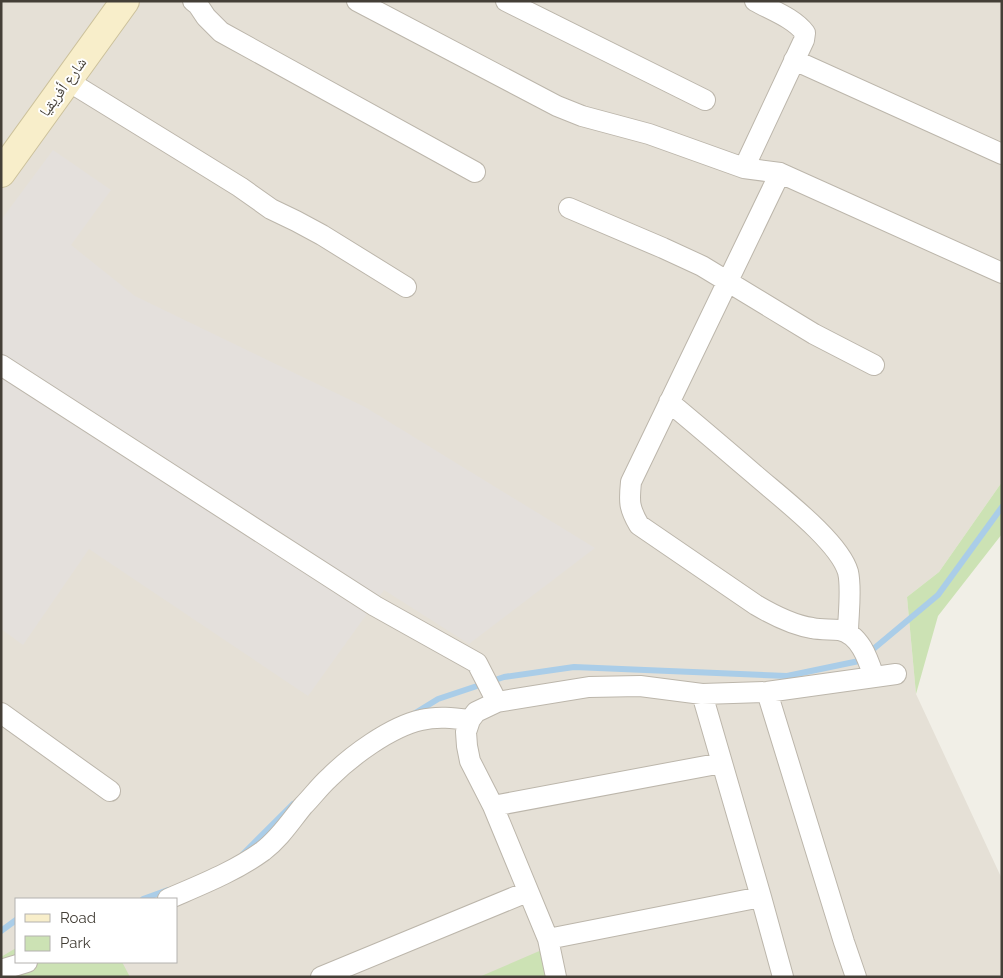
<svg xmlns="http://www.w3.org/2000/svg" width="1003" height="978" font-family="Raleway,'Noto Naskh Arabic',sans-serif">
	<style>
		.residential { fill: #e5e0d6; fill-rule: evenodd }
		.industrial { fill: #e4e0dc }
		.green { fill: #cce2b4 }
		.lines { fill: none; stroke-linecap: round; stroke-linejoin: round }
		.stream { stroke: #aacde8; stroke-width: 6 }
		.street-casing { stroke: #bcb6ab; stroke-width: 22 }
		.secondary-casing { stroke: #ccc19b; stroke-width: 30 }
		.street { stroke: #fff; stroke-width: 20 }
		.secondary { stroke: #f8eeca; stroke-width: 28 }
		.labels { text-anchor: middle; stroke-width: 4; stroke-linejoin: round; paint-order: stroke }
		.street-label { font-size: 15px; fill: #443f37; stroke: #fff }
	</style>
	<rect width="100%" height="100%" fill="#f1efe7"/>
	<!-- residential -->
	<path class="residential" d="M1 1H1002V482L939 572 907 597 916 694 1002 879V977H1ZM16 899H176V962H16Z"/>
	<!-- industrial -->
	<path class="industrial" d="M53 150 111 190 71 245 135 296 365 407 595 548 469 644 384 590 308 696 89 549 23 645 1 629V220Z"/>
	<!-- green -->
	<path class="green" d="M1002 482V534L938 616 916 694 907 597 939 572Z
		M16 948V962H122L130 977H1V957Z
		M544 949 550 977H479Z"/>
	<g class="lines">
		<!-- stream -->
		<path class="stream" d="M412 715 438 699 504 677 574 667 787 676 859 661 938 595 1002 507
			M242 855 293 804
			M143 899 168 890
			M1 931 16 920"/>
		<defs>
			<path id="street" d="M193 1 198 5 206 17 221 32 475 172
				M357 1 557 106 582 116 649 134 744 168 780 173 1002 273
				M506 1 705 100
				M794 60 1002 154
				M68 81 185 153 240 187 271 209 296 221 322 235 406 287
				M744 168 804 40 805 33C794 18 771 10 755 1
				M780 173 631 482C629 502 629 508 639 525L756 605C773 615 792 625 812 628 821 630 830 629 839 630 860 634 868 659 874 677
				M569 208 663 248 702 266 814 334 874 365
				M1 365 375 606 477 663 497 702
				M669 402C698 426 726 450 754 474 779 496 839 541 848 572 852 589 848 616 848 633
				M767 692 844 942 856 977
				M702 694 761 897 783 977
				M1 713 110 791
				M493 806 722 763
				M168 899C200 885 234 872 263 851 280 838 290 822 303 806 312 797 320 786 329 778 351 756 390 727 421 720 437 716 454 718 470 720
				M548 939 761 897
				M1 970 27 962
				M321 977 527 892
				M556 977 548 939 493 806 470 761 467 746 466 732 470 720 476 712 497 702 589 687 640 686 702 694 767 692 896 674"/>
			<path id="secondary" d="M1 173 125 1"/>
		</defs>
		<!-- street casing -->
		<use href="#street" class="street-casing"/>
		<!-- secondary casing -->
		<use href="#secondary" class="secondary-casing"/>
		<!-- street -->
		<use href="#street" class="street"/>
		<!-- secondary -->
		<use href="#secondary" class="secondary"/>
	</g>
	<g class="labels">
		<!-- street labels -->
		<g class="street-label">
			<text transform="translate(63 87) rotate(-54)" y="5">شارع أفريقيا</text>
		</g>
	</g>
	<!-- border -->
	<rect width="1003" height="978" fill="none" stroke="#443f37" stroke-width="5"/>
	<!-- legend -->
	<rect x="15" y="898" width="162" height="65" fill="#ffffff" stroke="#b4b2af"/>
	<rect x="25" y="914" width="25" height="8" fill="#f8eeca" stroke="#b4b2af"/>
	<text x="60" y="923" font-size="15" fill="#443f37">Road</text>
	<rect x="25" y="936" width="25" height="15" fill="#cce2b4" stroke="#b4b2af"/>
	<text x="60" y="948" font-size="15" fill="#443f37">Park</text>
</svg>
